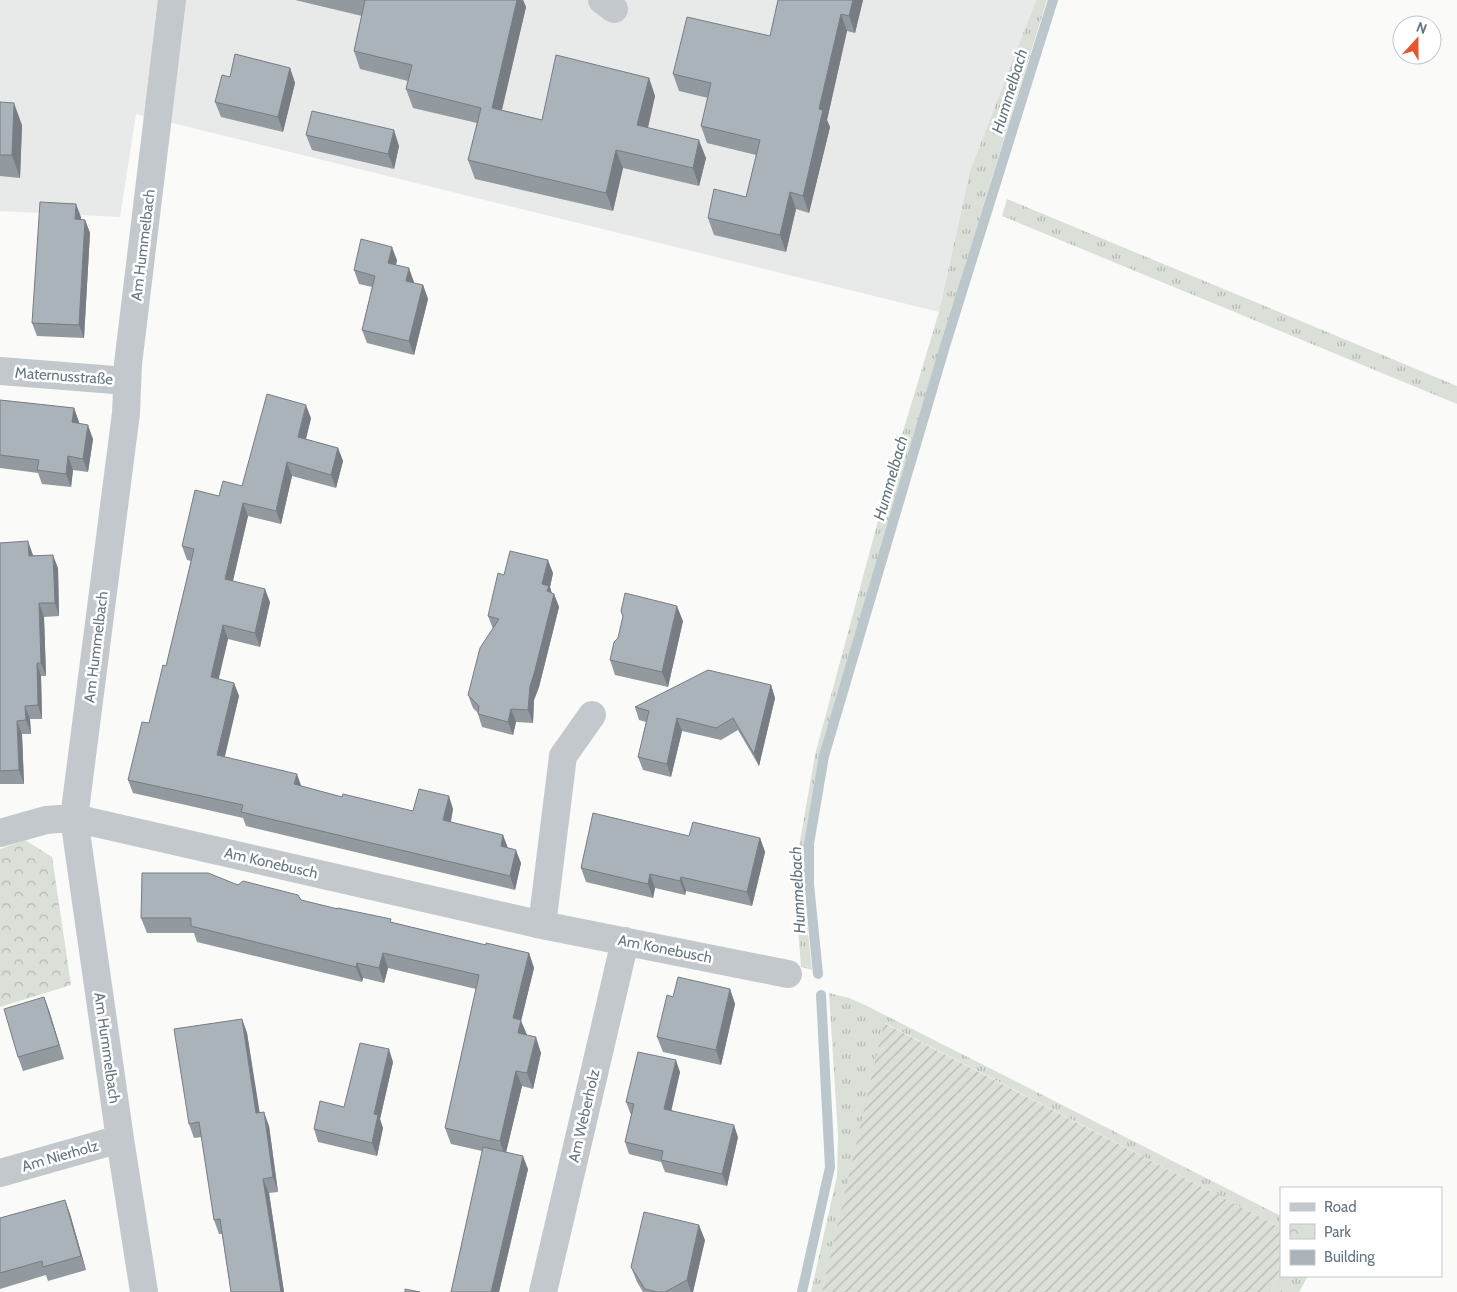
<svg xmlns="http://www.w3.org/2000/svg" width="1457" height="1292" font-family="Cabin,sans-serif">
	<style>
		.built { fill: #e8e9e9 }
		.grass { fill: url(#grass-tufts) }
		.park { fill: url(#park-crowns) }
		.garden { fill: url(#garden-furrows) }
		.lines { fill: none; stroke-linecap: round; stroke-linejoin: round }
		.stream { stroke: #bbc7cb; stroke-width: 10 }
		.minor { stroke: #c3c8cc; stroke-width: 28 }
		.wall { fill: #929a9f }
		.shaded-wall { fill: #777d82 }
		.building { fill: #aab3b9; stroke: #777d82 }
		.labels { text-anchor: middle; stroke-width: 5; stroke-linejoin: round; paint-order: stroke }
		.street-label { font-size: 15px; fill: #657683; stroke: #fff }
		.water-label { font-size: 16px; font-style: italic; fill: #60757c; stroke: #fff }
	</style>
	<defs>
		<pattern id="grass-tufts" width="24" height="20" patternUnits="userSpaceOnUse" patternTransform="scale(1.25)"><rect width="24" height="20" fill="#dadfd7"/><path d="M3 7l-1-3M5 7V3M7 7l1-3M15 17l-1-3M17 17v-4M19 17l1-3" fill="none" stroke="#b4b9b4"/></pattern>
		<pattern id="park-crowns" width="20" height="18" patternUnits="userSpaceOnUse" patternTransform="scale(1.25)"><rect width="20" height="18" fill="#dadfd7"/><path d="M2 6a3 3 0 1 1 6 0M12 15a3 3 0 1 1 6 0" fill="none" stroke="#b4b9b4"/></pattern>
		<pattern id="garden-furrows" width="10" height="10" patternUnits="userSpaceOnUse" patternTransform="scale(1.25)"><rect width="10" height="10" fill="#dadfd7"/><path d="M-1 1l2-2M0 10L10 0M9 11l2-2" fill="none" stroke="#b4b9b4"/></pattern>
	</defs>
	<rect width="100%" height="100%" fill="#fafaf8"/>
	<!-- built -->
	<path class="built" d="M0 0H1036L970 171 939 312 136 114 120 217 0 211Z"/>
	<!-- grass -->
	<path class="grass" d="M1036 0H1047L940 346 821 756 805 844 803 885 812 970 801 967 794 876 815 755 895 458 939 312 970 171Z
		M1007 199 1457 386V404L1002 216Z
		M829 993 849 998 865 1005 1281 1216V1228L885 1023 822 1292H811L837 1176 838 1135Z
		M1281 1267V1276H1308L1299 1292H1270Z"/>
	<!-- park -->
	<path class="park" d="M25 840 52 857 71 985 0 1007V849Z"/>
	<!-- garden -->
	<path class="garden" d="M884 1023 1281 1228V1267L1270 1292H822Z"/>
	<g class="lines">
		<!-- stream -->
		<path class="stream" d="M818 974 809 884V844L824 756 945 346 1053 0
			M802 1292 830 1167 821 995"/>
		<!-- minor -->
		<path class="minor" d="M602 0 614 9
			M0 371 127 381
			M0 833 46 820 74 818 542 925 788 974
			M542 925 563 756 592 715
			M0 1173 120 1139
			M144 1292 120 1139 74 818 126 413 128 364 172 0
			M543 1292 625 941"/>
	</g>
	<!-- wall -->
	<path class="wall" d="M295 0H523L526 7 502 110 542 120 649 78 655 96 648 128 706 158 699 186 623 168 613 211 475 179 468 160 477 123 413 108 406 89 408 81 360 69 354 51 362 16Z
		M778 0H863L855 33 847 31 827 120 830 127 809 213 796 209 786 252 714 235 708 218 746 197 756 155 707 143 701 126 708 98 679 91 673 74 770 36Z
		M290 68 295 83 283 132 221 117 215 102 230 77Z
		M0 102 22 125 20 178 0 176Z
		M306 135 399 146 394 169 312 150Z
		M81 217V219L85 220 90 233 84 338 37 336 32 323Z
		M397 260 396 265 414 282 413 283 423 285 428 299 414 355 367 343 362 330 372 287 359 284 354 270Z
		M0 400 74 408 79 423 93 439 88 472 73 470 71 487 42 484 38 473 0 468Z
		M311 418 306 439 338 448 343 461 336 488 292 476 281 524 248 516 233 581 270 602 260 647 228 639 218 679 234 683 239 696 224 757 301 786 342 797 413 811 453 809 451 822 508 848 521 863 515 890 246 826 243 818 133 793 128 780 149 723 166 666 191 561 187 560 182 546 219 496 242 486Z
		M0 543 33 555 58 568 59 616 44 617 46 676H41L42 719H30L31 734H22L24 784H0Z
		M553 573 550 587 551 593 554 594 559 607 539 687 534 700 533 723 516 722 513 735 482 727 478 714V713L473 708 468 695 493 629 488 616 504 575Z
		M621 611 683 621 668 687 615 675 610 660 618 638 623 617Z
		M771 685 775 698 759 766 738 730 721 740 682 731 671 777 643 770 638 757 646 722 639 720 635 707Z
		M689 836 760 838 765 852 752 906 686 891 685 895 655 888 653 898 586 882 581 868Z
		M238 885 486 945 529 953 534 968 521 1021 527 1035 541 1053 533 1089 522 1086 506 1152 528 1169 499 1292H451L482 1151 451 1144 445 1128 476 989 388 968 384 983 363 978 362 982 197 942 194 933H147L141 918Z
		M730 989 735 1004 721 1065 663 1052 657 1037 673 997Z
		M44 997 64 1059 23 1071 18 1057Z
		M242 1019 247 1033 259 1113 269 1126 278 1192 269 1193 284 1292H231L222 1234H219L214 1220 202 1137 194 1138 189 1124Z
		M393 1062 380 1119 383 1128 377 1156 318 1142 314 1129 344 1107Z
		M680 1072 671 1110 738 1137 727 1186 665 1172 661 1162 629 1154 625 1142 631 1115 626 1102Z
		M65 1200 70 1214 86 1270 48 1281 46 1275 0 1289V1218Z
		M705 1240 693 1292H643L637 1282 631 1267Z"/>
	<!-- shaded-wall -->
	<path class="shaded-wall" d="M517 0H523L526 7 498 126 492 108Z
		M853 0H863L855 33 849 16Z
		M841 14 847 31 827 120 830 127 809 213 803 196 819 109Z
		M290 68 295 83 283 132 278 117Z
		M649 78 655 96 644 144 637 125Z
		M14 103 22 125 20 178 12 155Z
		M394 130 399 146 394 169 388 154Z
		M699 140 706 158 699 186 693 168Z
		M616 150 623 168 613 211 606 193Z
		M790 192 796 209 786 252 780 235Z
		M76 204 81 217 80 233 75 219Z
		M85 220 90 233 84 338 79 325Z
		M392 247 397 260 393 276 388 263Z
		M409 268 414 282 411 294 406 281Z
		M423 285 428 299 414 355 409 341Z
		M306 405 311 418 303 450 298 437Z
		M74 408 79 422 77 436 72 422Z
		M88 425 93 439 88 472 83 459Z
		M338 448 343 461 336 488 331 475Z
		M68 456 73 470 71 487 66 474Z
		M287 462 292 476 281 524 276 511Z
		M243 503 248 516 230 593 225 579Z
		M28 541 33 555 34 569 29 556Z
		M53 555 58 568 59 616 55 603Z
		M548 560 553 573 550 587 553 597 554 594 559 607 539 687 534 700 533 723 528 710 530 686 542 584Z
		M265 589 270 602 260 647 255 633Z
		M39 603 44 617 46 676 41 663Z
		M677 606 683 621 668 687 662 672Z
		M223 625 228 639 216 691 211 677Z
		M37 663 41 676 42 719 38 705Z
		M234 683 239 696 222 769 217 755Z
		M771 685 775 698 759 766 754 754Z
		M25 706 30 719 31 734 26 720Z
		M511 709 516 722 513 735 508 722Z
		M677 718 682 731 671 777 667 764Z
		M17 721 22 734 24 784 19 770Z
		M297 774 302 788 294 784Z
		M449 796 453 809 448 833 443 820Z
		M503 835 508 848 501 846Z
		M760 838 765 852 752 906 747 892Z
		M516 850 521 863 515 890 510 876Z
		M650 874 655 888 653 898 648 884Z
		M681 877 686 891 685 895 680 881Z
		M383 953 388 968 384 983 379 968Z
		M529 953 534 968 521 1021 527 1035 524 1049 513 1018Z
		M357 963 363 978 362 982 356 967Z
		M730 989 735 1004 721 1065 716 1050Z
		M44 997 49 1010 64 1059 59 1045Z
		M242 1019 247 1033 262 1127 256 1113Z
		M536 1037 541 1053 533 1089 527 1073Z
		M389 1049 393 1062 380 1119 383 1128 377 1156 372 1143 374 1114Z
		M676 1060 680 1072 669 1121 664 1109Z
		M516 1071 522 1086 505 1157 500 1141Z
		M264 1112 269 1126 278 1192 273 1177Z
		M734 1125 738 1137 727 1186 722 1174Z
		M523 1156 528 1169 499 1292H491Z
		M263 1179 269 1193 284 1292H281Z
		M65 1200 70 1214 86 1270 81 1256Z
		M699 1225 705 1240 693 1292H691L687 1280Z"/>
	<!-- building -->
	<path class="building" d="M364 0H517L492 108 542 120 556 55 649 78 637 125 699 140 693 168 616 150 606 193 468 160 481 108 406 89 412 65 354 51 365 0Z
		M778 0H853L849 16 841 14 819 109 823 110 803 196 790 192 780 235 708 218 714 189 746 197 760 140 701 126 711 83 673 74 687 17 770 36Z
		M235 54 290 68 278 117 215 102 222 75 230 77Z
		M0 102 14 103 12 155H0Z
		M312 111 394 130 388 154 306 135Z
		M40 202 76 204 75 219 85 220 79 325 32 323Z
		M361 239 392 247 388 263 409 268 406 281 423 285 409 341 362 330 375 276 354 270Z
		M267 394 306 405 298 437 338 448 331 475 287 462 276 511 243 503 225 579 265 589 255 633 223 625 211 677 234 683 217 755 297 774 294 784 342 797 343 794 413 811 419 789 449 796 443 820 503 835 501 846 516 850 510 876 241 812 243 805 128 780 142 722 149 723 163 665 166 666 194 549 182 546 195 490 219 496 223 481 242 486Z
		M0 400 74 408 72 422 88 425 83 459 68 456 66 474 37 470 39 460 0 455Z
		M28 541 29 556 53 555 55 603H39L41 663H37L38 705 25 706 26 720 17 721 19 770 0 771V543Z
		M510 551 548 560 542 584 549 586 547 591 554 594 534 674 530 686 528 710 511 709 508 722 478 714 479 706 468 695 480 648 499 619 488 616 498 573 504 575Z
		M625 593 677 606 662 672 610 660 614 642 618 638 623 616 621 611Z
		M708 670 771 685 754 754 733 718 716 728 677 718 667 764 638 757 649 711 635 707Z
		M593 813 689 836 693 822 760 838 747 892 681 877 680 881 650 874 648 884 581 868Z
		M142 873H208L238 885 243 881 298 895 301 900 338 909V908L391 919 390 922 486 945V943L529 953 513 1018 521 1020 518 1033 536 1037 527 1073 516 1071 500 1141 445 1128 479 975 383 953 379 968 357 963 356 967 191 926V918H141Z
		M678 977 730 989 716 1050 657 1037 667 995 673 997Z
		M44 997 59 1045 18 1057 4 1009Z
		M242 1019 256 1113 264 1112 273 1177 263 1179 281 1292H231L220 1219 214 1220 199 1122 189 1124 174 1029Z
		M360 1043 389 1049 374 1114 378 1115 372 1143 314 1129 320 1101 344 1107Z
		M638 1052 676 1060 664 1109 734 1125 722 1174 661 1160 663 1151 625 1142 634 1104 626 1102Z
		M483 1147 523 1156 491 1292H451Z
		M65 1200 81 1256 43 1267 42 1261 0 1273V1218Z
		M644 1212 699 1225 687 1280 665 1292H657L645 1289 631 1267Z
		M405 1289 420 1292H405Z"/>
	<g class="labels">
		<!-- street labels -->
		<g class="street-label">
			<text transform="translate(143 245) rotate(-83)" y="5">Am Hummelbach</text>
			<text transform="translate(64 376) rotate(4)" y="5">Maternusstraße</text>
			<text transform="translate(96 647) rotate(-83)" y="5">Am Hummelbach</text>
			<text transform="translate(271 863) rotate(13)" y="5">Am Konebusch</text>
			<text transform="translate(665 949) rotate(11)" y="5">Am Konebusch</text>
			<text transform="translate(107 1048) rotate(82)" y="5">Am Hummelbach</text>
			<text transform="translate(584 1116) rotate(-77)" y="5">Am Weberholz</text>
			<text transform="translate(60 1156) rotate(-16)" y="5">Am Nierholz</text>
		</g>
		<!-- water labels -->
		<g class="water-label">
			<text transform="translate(1009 91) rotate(-73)" y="6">Hummelbach</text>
			<text transform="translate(890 478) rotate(-74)" y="6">Hummelbach</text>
			<text transform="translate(797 890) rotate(-93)" y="6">Hummelbach</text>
		</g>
	</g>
	<!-- legend -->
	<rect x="1280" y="1187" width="162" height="90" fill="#ffffff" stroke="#c1c8cd"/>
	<rect x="1290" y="1203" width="25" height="8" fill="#c3c8cc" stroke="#c1c8cd"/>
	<text x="1324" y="1212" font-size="15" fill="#657683">Road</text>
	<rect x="1290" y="1224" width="25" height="15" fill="url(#park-crowns)" stroke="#c1c8cd"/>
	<text x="1324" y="1237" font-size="15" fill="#657683">Park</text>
	<rect x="1290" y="1250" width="25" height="15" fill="#aab3b9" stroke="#c1c8cd"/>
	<text x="1324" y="1262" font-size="15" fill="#657683">Building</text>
	<!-- north arrow -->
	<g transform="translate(1417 40) rotate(21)"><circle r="24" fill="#ffffff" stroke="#c1c8cd"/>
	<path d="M0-4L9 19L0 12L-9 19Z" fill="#e4572e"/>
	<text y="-8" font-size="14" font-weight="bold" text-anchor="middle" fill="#657683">N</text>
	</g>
</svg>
